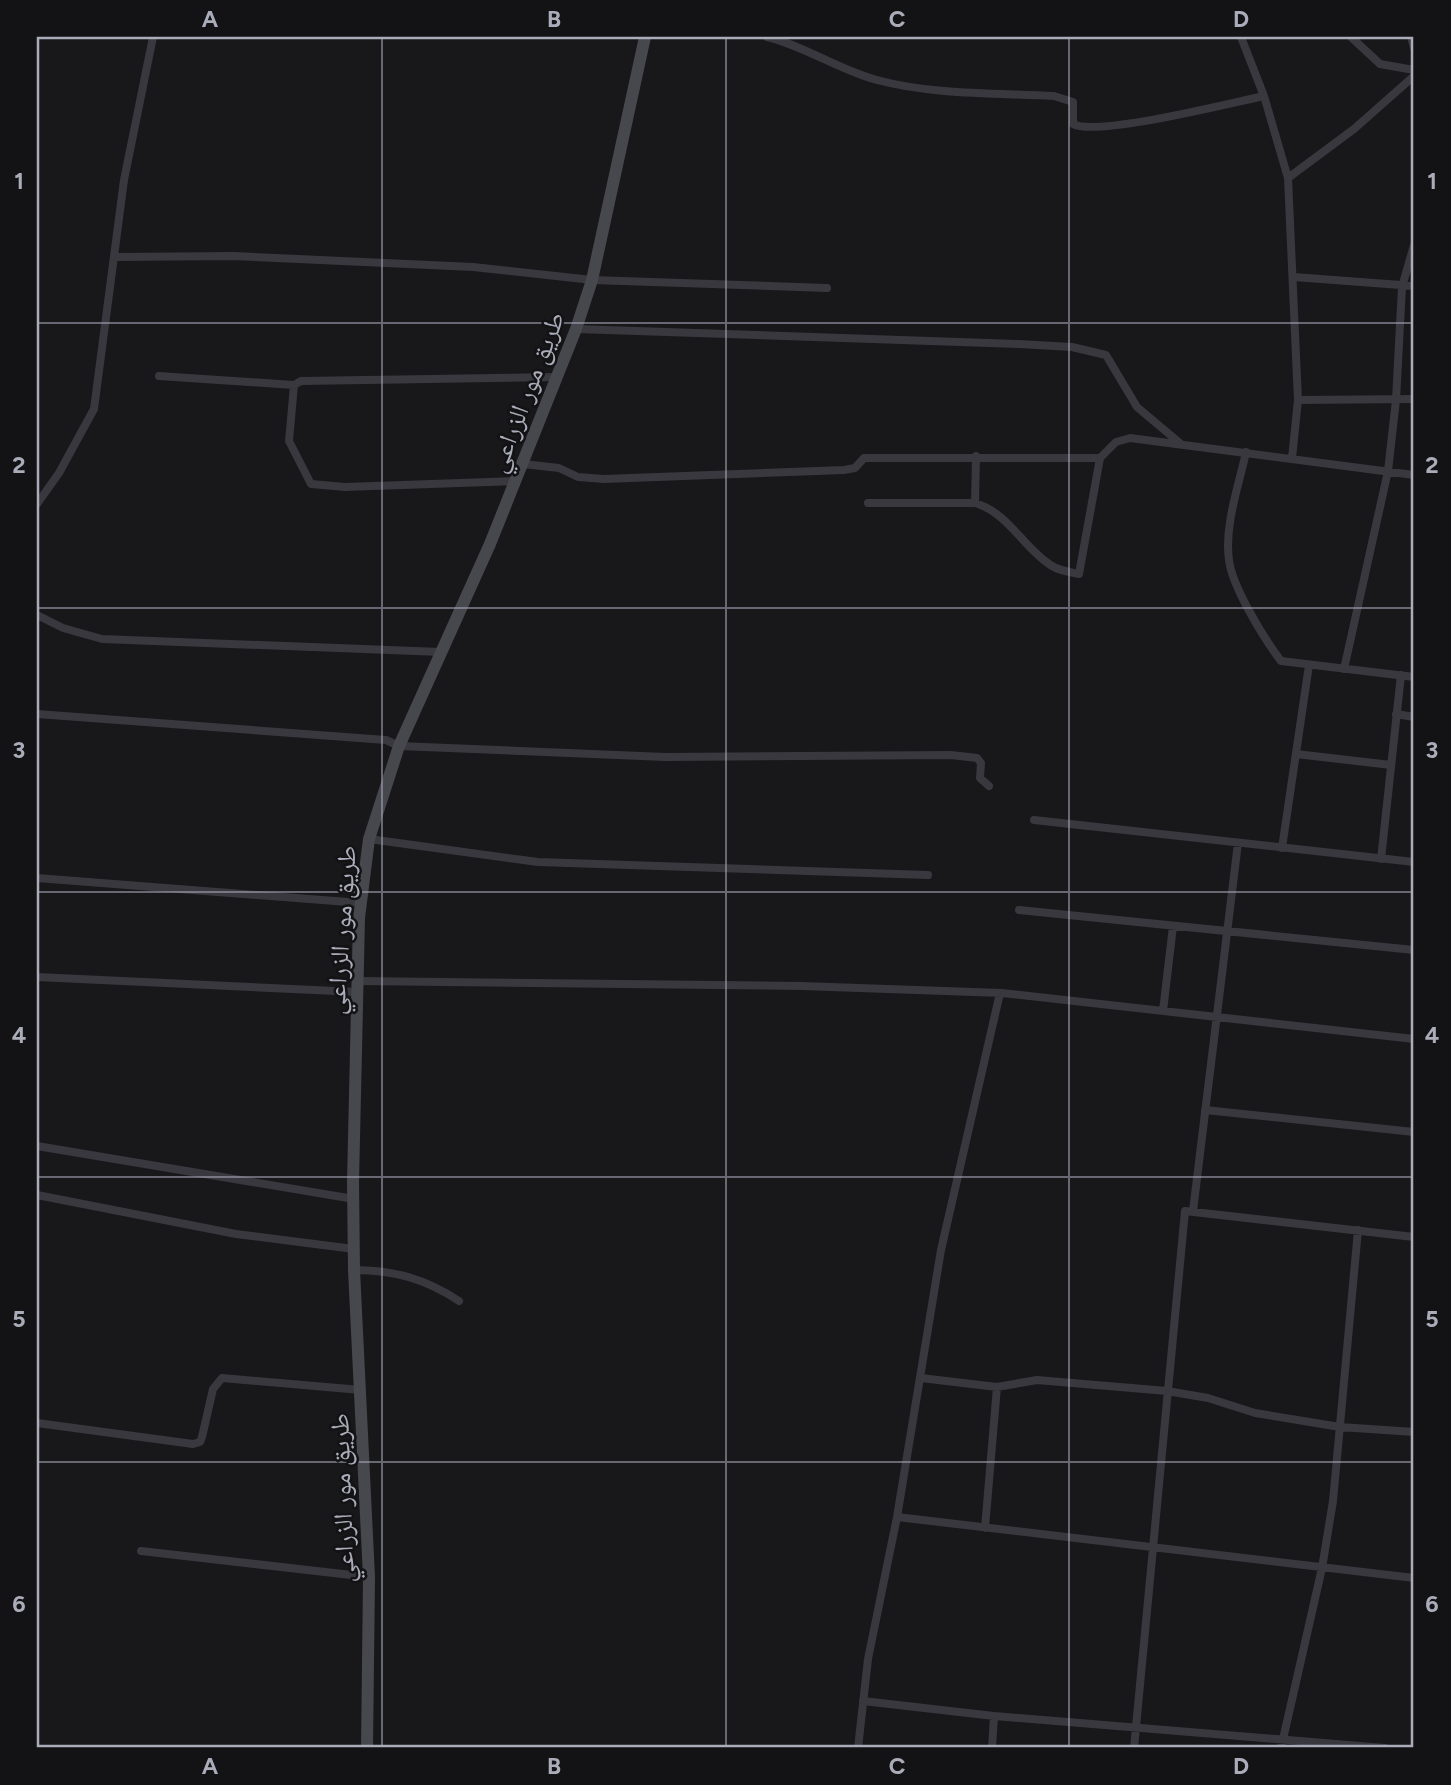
<svg xmlns="http://www.w3.org/2000/svg" width="1451" height="1785" font-family="Figtree,'Noto Naskh Arabic',sans-serif">
	<style>
		.lines { fill: none; stroke-linecap: round; stroke-linejoin: round }
		.street { stroke: #39383e; stroke-width: 8 }
		.secondary { stroke: #47474e; stroke-width: 12 }
		.grid { fill: none; stroke: #aaacb9; stroke-width: 2; stroke-opacity: 0.55 }
		.labels { text-anchor: middle; stroke-width: 5; stroke-linejoin: round; paint-order: stroke }
		.street-label { font-size: 26px; fill: #aaacb9; stroke: #131214 }
		.neatline { fill: none; stroke: #aaacb9; stroke-width: 2.5 }
		.grid-label { font-size: 23px; text-anchor: middle; font-weight: bold; fill: #aaacb9 }
	</style>
	<rect width="100%" height="100%" fill="#181719"/>
	<g class="lines">
		<!-- street -->
		<path class="street" d="M767 37C805 46 839 70 877 80 933 95 996 93 1054 96L1073 102V124C1096 137 1230 103 1264 96
			M1241 37 1264 96 1288 178
			M1351 37 1380 64 1414 70
			M1411 37 1414 48
			M116 257 233 256 473 267 592 280 827 288
			M1294 277 1414 286
			M576 329 1019 344 1072 347 1106 355 1137 407 1181 444
			M159 376 294 385 301 381 557 377
			M294 385 289 441 311 484 345 487 516 481
			M1298 400 1414 399
			M1246 452C1239 485 1224 526 1229 560 1232 587 1265 640 1281 661L1414 677
			M1292 458 1298 400 1288 178 1354 129 1414 76
			M523 464 559 468 578 477 604 479 844 470 855 468 864 458H1100
			M868 503H975C1009 513 1023 548 1052 566 1060 571 1070 572 1079 574L1100 458 1116 442 1130 438 1414 475
			M975 503 976 456
			M37 504 59 473 94 409 124 180 153 37
			M37 615 63 628 102 639 441 652
			M1344 669 1388 471 1396 400 1402 287 1414 245
			M37 714 386 740 399 746 665 757 951 755 977 758 981 763 980 778 989 786
			M1396 714 1414 717
			M1296 754 1391 765
			M1034 820 1414 862
			M369 839 538 862 928 875
			M1282 848 1309 665
			M1381 859 1401 675
			M37 878 361 903
			M1019 910 1414 950
			M37 977 357 992
			M357 981 802 986 1002 993 1414 1039
			M1163 1011 1173 926
			M1205 1110 1414 1132
			M37 1146 354 1199
			M37 1195 236 1234 354 1249
			M1193 1211 1238 843
			M354 1270C394 1270 426 1279 459 1301
			M921 1378 997 1387 1037 1380 1167 1391 1208 1398 1255 1413 1340 1427 1414 1432
			M37 1423 193 1444 200 1442 202 1437 213 1389 222 1378 361 1390
			M897 1517 1414 1578
			M985 1528 997 1387
			M141 1551 369 1577
			M863 1701 994 1716 1385 1748
			M858 1748 868 1659 897 1517 941 1250 1000 993
			M992 1748 994 1716
			M1134 1748 1185 1211 1414 1237
			M1281 1748 1322 1568 1333 1501 1358 1230"/>
		<!-- secondary -->
		<path class="secondary" d="M367 1748 369 1577 354 1270 353 1182 359 918 369 839 399 746 490 544 576 329 592 280 645 37"/>
	</g>
	<!-- grid -->
	<path class="grid" d="M382 37V1748M726 37V1748M1069 37V1748M37 323H1414M37 608H1414M37 892H1414M37 1177H1414M37 1462H1414"/>
	<g class="labels">
		<!-- street labels -->
		<g class="street-label">
			<text transform="translate(526 392) rotate(-69)" y="9">طريق مور الزراعي</text>
			<text transform="translate(341 930) rotate(-86)" y="9">طريق مور الزراعي</text>
			<text transform="translate(342 1498) rotate(-92)" y="9">طريق مور الزراعي</text>
		</g>
	</g>
	<!-- border -->
	<rect width="1451" height="1785" fill="none" stroke="#131214" stroke-width="77"/>
	<rect x="38" y="38" width="1374" height="1708" class="neatline"/>
	<g class="grid-label">
		<text x="210" y="27">A</text>
		<text x="554" y="27">B</text>
		<text x="897" y="27">C</text>
		<text x="1241" y="27">D</text>
		<text x="19" y="189">1</text>
		<text x="1432" y="189">1</text>
		<text x="19" y="473">2</text>
		<text x="1432" y="473">2</text>
		<text x="19" y="758">3</text>
		<text x="1432" y="758">3</text>
		<text x="19" y="1043">4</text>
		<text x="1432" y="1043">4</text>
		<text x="19" y="1327">5</text>
		<text x="1432" y="1327">5</text>
		<text x="19" y="1612">6</text>
		<text x="1432" y="1612">6</text>
		<text x="210" y="1774">A</text>
		<text x="554" y="1774">B</text>
		<text x="897" y="1774">C</text>
		<text x="1241" y="1774">D</text>
	</g>
</svg>
